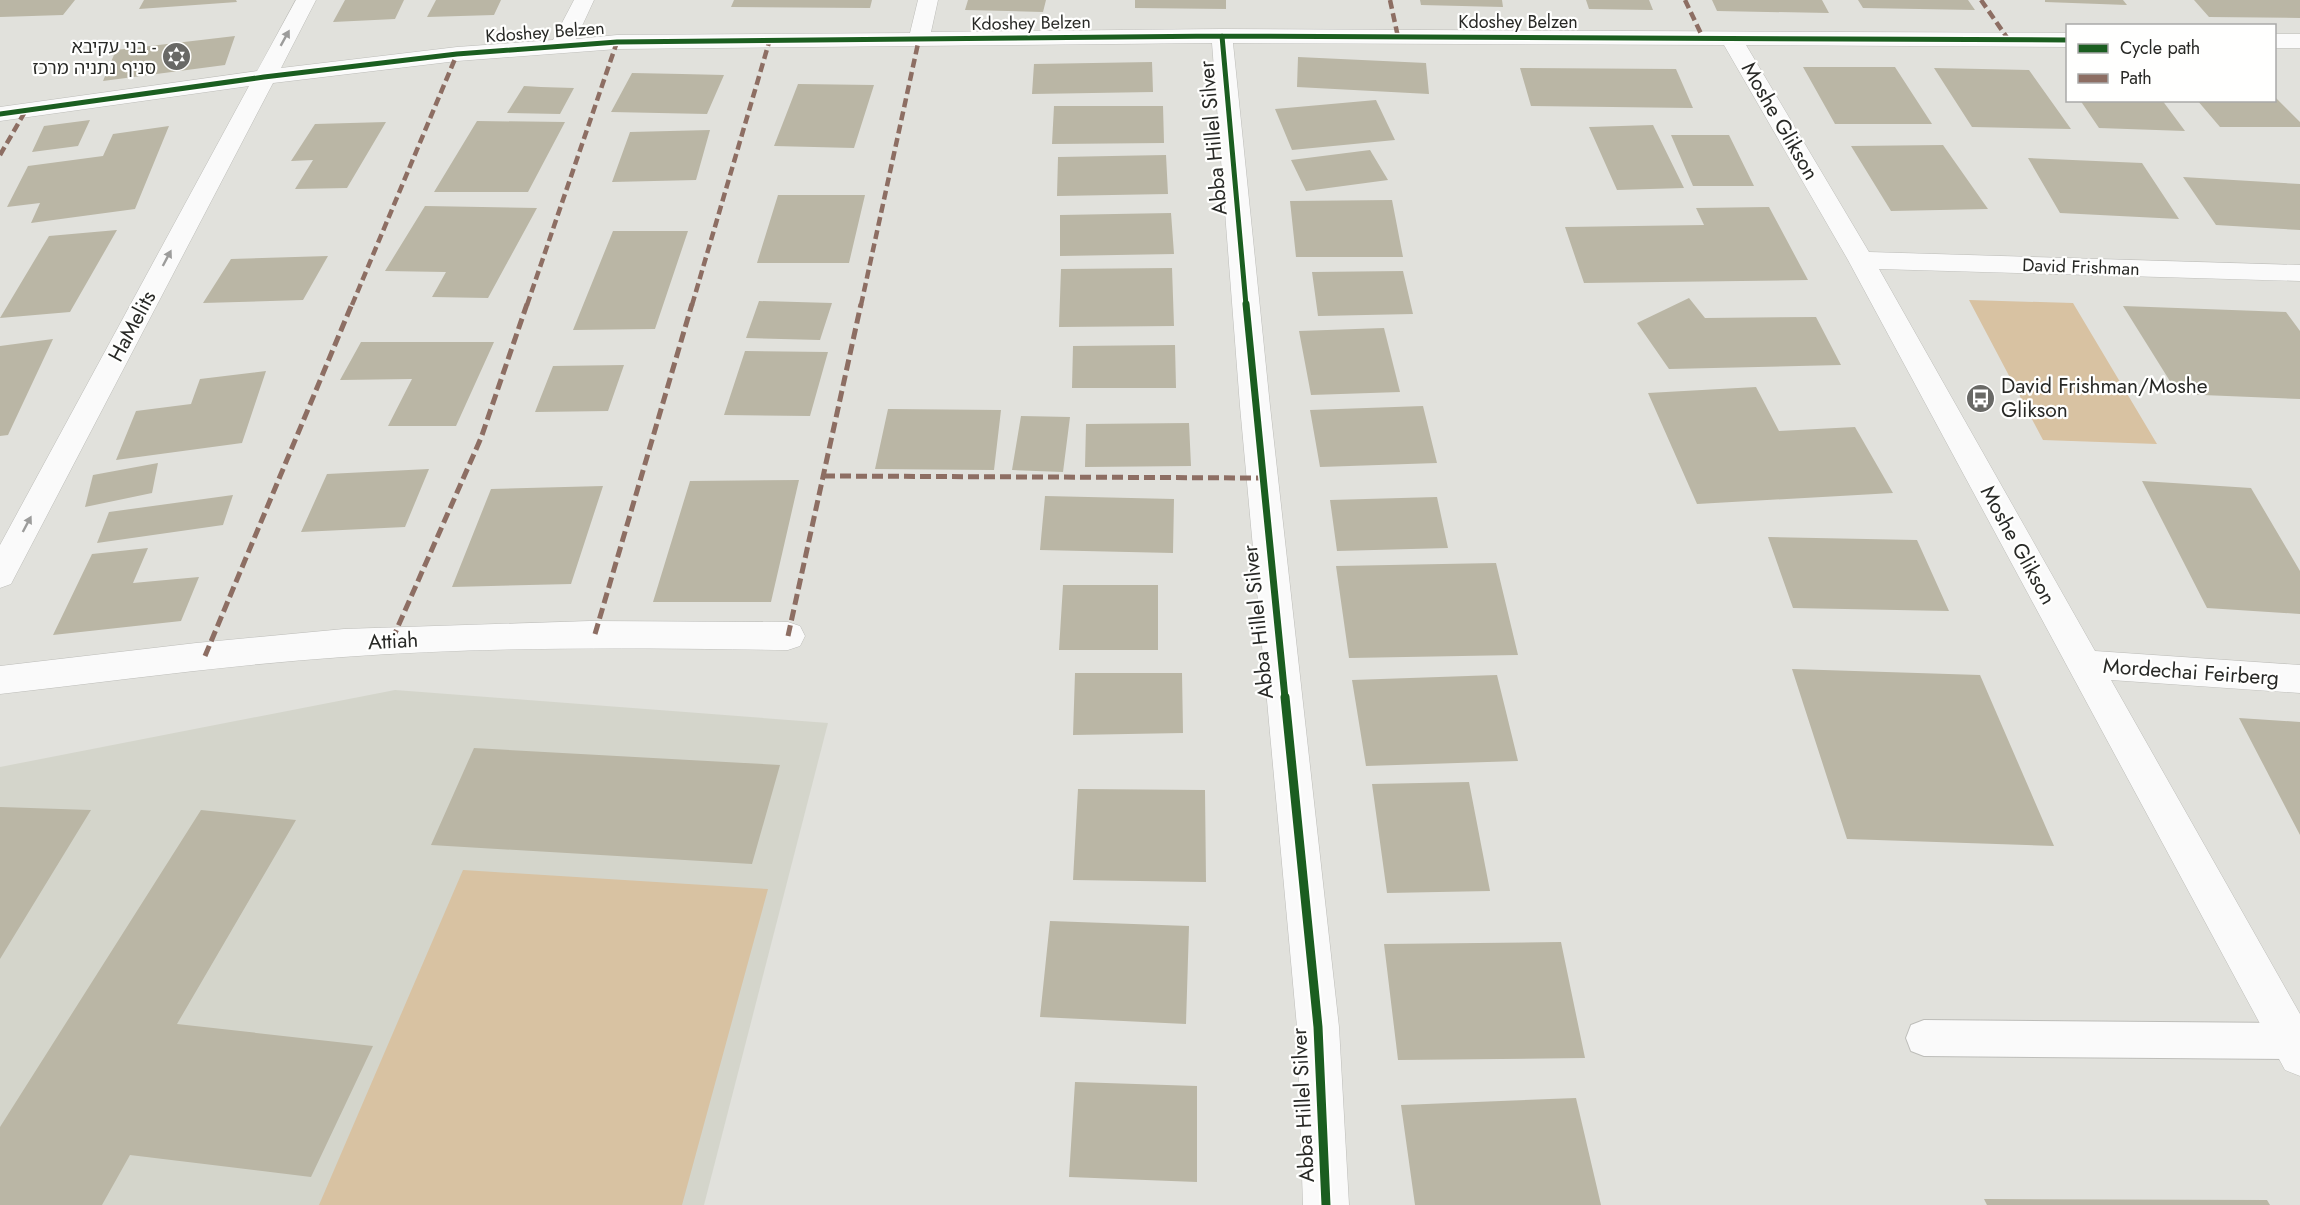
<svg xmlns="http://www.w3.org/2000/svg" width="2300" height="1205" font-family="Jost,'Noto Sans Hebrew',sans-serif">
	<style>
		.built { fill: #d4d5cb }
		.green { fill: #d8c2a2 }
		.building { fill: #bab6a5 }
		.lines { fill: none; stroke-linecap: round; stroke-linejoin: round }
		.lane-casing { stroke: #bdbdb9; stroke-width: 2 }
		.street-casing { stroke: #bdbdb9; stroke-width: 1 }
		.lane { fill: #fafafa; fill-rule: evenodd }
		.street { fill: #fafafa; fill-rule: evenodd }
		.quiet-far1 { stroke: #8d6e63; stroke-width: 4.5; stroke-dasharray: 9 4.5; stroke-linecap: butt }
		.quiet { stroke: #8d6e63; stroke-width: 5; stroke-dasharray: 11 5; stroke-linecap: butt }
		.cycleway-far2-casing { stroke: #fffffe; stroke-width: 8 }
		.cycleway-far1-casing { stroke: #fffffe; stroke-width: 10 }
		.cycleway-casing { stroke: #fffffe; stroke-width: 13 }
		.cycleway-far2 { stroke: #1b5e20; stroke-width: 5 }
		.cycleway-far1 { stroke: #1b5e20; stroke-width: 7 }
		.cycleway { stroke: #1b5e20; stroke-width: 9 }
		.oneway { fill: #9c9c9b }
		.labels { text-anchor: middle; stroke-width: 4.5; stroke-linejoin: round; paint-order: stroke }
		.far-street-label { font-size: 18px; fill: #282926; stroke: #fffffe }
		.far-poi-label { font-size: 18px; fill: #282926; stroke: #fffffe; text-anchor: end }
		.street-label { font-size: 21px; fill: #282926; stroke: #fffffe }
		.poi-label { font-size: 21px; fill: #282926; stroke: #fffffe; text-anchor: start }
	</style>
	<rect width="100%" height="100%" fill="#e1e1dc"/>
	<!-- built -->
	<path class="built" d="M395 690 828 723 704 1205H0V767Z"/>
	<!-- green -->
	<path class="green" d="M1969 300 2073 303 2157 444 2043 440Z
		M463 870 768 889 682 1205H319Z"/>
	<!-- building -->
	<path class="building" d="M0 0H75L63 15 0 17Z
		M144 0H236L237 2 139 9Z
		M345 0H404L395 19 333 22Z
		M436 0H501L494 15 427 17Z
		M734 0H872L870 8 731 7Z
		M968 0H1046L1043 12 965 10Z
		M1135 0H1226V9L1135 8Z
		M1420 0H1502L1503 7 1421 5Z
		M1586 0H1649L1653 10 1589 9Z
		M1712 0H1822L1829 13 1717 11Z
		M1858 0H1968L1975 10 1863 8Z
		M2045 0H2123L2127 5 2045 2Z
		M2194 0H2300V18L2209 17Z
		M235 36 225 65 103 81 116 50Z
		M1298 57 1426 63 1429 94 1297 87Z
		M1152 62 1153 92 1032 94 1034 64Z
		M1803 67H1895L1932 124H1835Z
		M1520 68 1676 69 1693 108 1531 106Z
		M1934 68 2029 70 2071 129 1972 127Z
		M632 73 682 74 724 75 707 114 611 112Z
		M798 84 874 85 854 148 774 146Z
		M524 86 541 87 574 88 560 114 507 113Z
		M2274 96 2300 122V127H2220L2197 100H2274Z
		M1376 100 1395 140 1292 150 1275 109Z
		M2080 100H2162L2185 131 2099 128Z
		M1054 106H1163L1164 143 1052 144Z
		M90 120 78 146 32 152 44 126Z
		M477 121 565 122 528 192H434Z
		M386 122 347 188 295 189 313 160 291 161 315 124Z
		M1653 125 1684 188 1617 190 1589 127Z
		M169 126 135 209 31 223 40 203 7 207 28 166 103 156 113 134Z
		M710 130 696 180 612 182 630 132Z
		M1671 135H1729L1754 186H1693Z
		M1943 145 1988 209 1891 211 1851 146Z
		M1370 150 1388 180 1306 191 1291 160Z
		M1166 155 1168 194 1057 196 1058 157Z
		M2028 158 2142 163 2179 219 2060 213Z
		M2183 177 2300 184V230L2216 225Z
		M778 195H865L849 263H757Z
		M1392 200 1403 257H1296L1290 201Z
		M425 206 537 208 488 298 432 297 446 272 385 271Z
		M1769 207 1808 280 1584 283 1565 227 1704 225 1696 208Z
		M1171 213 1174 254 1060 256V215Z
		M117 230 70 312 0 318 49 236Z
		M613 231H688L655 329 573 330Z
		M328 256 303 300 203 303 231 259Z
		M1172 268 1174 326 1059 327 1061 269Z
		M1403 271 1413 314 1318 316 1312 272Z
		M1689 298 1705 318 1816 317 1841 365 1669 369 1637 323Z
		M759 301 832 303 820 340 746 338Z
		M2123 306 2286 312 2300 331V399L2178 394Z
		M1384 328 1400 392 1311 395 1299 331Z
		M53 339 8 435 0 436V346Z
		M361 342H494L456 426H388L412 379 340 380Z
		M1175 345 1176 388H1072L1073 346Z
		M745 351 828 352 810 416 724 415Z
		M624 365 608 411 535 412 553 366Z
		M266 371 242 443 116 460 136 411 191 404 200 379Z
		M1756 387 1779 431 1855 427 1893 493 1697 504 1648 393Z
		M1423 406 1437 463 1320 467 1310 410Z
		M888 409 1001 410 994 470 875 469Z
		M1021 416 1070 417 1063 472 1012 470Z
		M1189 423 1191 466 1085 467 1086 424Z
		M158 463 152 493 85 507 93 475Z
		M429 469 405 527 301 532 327 474Z
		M799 480 771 602H653L690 481Z
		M2142 481 2251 488 2300 571V614L2207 608Z
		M603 486 571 584 452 587 491 489Z
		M233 495 223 525 97 543 109 512Z
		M1045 496 1174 499 1173 553 1040 550Z
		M1437 497 1448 548 1337 551 1330 500Z
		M1768 537 1917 540 1949 611 1793 608Z
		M148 548 133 583 199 577 181 621 53 635 92 554Z
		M1496 563 1518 655 1349 658 1336 566Z
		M1063 585H1158V650H1059Z
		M1792 669 1980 675 2054 846 1847 839Z
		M1075 673H1182L1183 733 1073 735Z
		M1497 675 1518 761 1366 766 1352 680Z
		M2239 718 2300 722V835Z
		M474 748 780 765 752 864 431 845Z
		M1469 782 1490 891 1387 893 1372 784Z
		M1078 789 1205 790 1206 882 1073 880Z
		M0 807 91 810 0 959Z
		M201 810 296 820 177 1024 373 1046 311 1177 130 1155 102 1205H0V1127Z
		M1050 921 1189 926 1186 1024 1040 1017Z
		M1561 942 1585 1058 1398 1060 1384 944Z
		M1075 1082 1197 1086V1182L1069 1177Z
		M1576 1098 1601 1205H1415L1401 1105Z
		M1984 1199 2267 1200 2270 1205H1987Z"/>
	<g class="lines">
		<defs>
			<path id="lane" d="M1924 1020 2292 1023 2300 1026V1056L2292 1059 1924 1056 1911 1051 1906 1038 1911 1025Z"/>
			<path id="street" d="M296 0H316L281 68 457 47 553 40 574 0H594L576 39 617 35 910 33 918 0H938L931 32 1222 29 2068 33V47L1746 45 1869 252 2300 265V281L1879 269 2095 651 2300 665V693L2111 680 2300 1014V1076L2285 1070 1848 260 1724 45 1233 43 1270 406 1339 1027 1349 1205H1303L1297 1027 1240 406 1212 43 617 49 457 61 273 83 11 584 0 588V545L249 86 0 121V107L257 71Z
				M2274 34H2300V48H2274Z
				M590 621 788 622 800 626 805 636 800 646 788 650C640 648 491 646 343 657 228 665 114 681 0 694V666L196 643 344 629Z"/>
		</defs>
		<!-- lane casing -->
		<use href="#lane" class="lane-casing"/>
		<!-- street casing -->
		<use href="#street" class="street-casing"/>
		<!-- lane -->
		<use href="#lane" class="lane"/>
		<!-- street -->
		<use href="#street" class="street"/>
		<!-- quiet-far1 -->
		<path class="quiet-far1" d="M1390 0 1398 37
			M1685 0 1703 38
			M1981 0 2008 39
			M0 155 26 110
			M352 305 457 54
			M527 305 617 42
			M692 305 770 39
			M861 305 919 39"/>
		<!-- quiet -->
		<path class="quiet" d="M824 476 1262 478
			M595 634 692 304
			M788 636 861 304
			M392 640 481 438 527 304
			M205 656 352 304"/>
		<defs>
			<path id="cycleway-far2" d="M1222 36 1246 305
				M0 114 264 77 457 54 617 42 1222 36 2068 40"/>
			<path id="cycleway-far1" d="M1246 304 1285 698"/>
			<path id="cycleway" d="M1285 697 1318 1027 1326 1205"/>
		</defs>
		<!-- cycleway-far2 casing -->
		<use href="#cycleway-far2" class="cycleway-far2-casing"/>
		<!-- cycleway-far1 casing -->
		<use href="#cycleway-far1" class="cycleway-far1-casing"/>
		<!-- cycleway casing -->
		<use href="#cycleway" class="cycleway-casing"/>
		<!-- cycleway-far2 -->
		<use href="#cycleway-far2" class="cycleway-far2"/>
		<!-- cycleway-far1 -->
		<use href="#cycleway-far1" class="cycleway-far1"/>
		<!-- cycleway -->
		<use href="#cycleway" class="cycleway"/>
	</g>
	<!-- one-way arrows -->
	<defs><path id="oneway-solid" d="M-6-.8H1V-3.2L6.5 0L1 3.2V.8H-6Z" transform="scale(1.5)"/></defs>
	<g class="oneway">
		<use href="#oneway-solid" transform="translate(285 38) rotate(-61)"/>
		<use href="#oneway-solid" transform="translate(167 258) rotate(-62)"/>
		<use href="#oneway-solid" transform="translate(27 524) rotate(-62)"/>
	</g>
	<!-- icons -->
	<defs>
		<symbol id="synagogue-disc" viewBox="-11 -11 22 22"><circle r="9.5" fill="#696966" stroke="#fffffe"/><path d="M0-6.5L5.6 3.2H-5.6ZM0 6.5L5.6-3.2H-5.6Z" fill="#fff"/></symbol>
		<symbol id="bus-disc" viewBox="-11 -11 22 22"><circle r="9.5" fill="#696966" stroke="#fffffe"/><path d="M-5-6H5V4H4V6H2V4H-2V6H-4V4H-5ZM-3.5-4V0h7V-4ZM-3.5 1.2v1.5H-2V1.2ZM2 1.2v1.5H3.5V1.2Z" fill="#fff"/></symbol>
	</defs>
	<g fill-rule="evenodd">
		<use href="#synagogue-disc" x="160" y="40" width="33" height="33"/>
		<use href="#bus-disc" x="1964" y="382" width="33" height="33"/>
	</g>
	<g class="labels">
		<!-- far-street labels -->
		<g class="far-street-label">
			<text x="1518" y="28">Kdoshey Belzen</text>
			<text transform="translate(1031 23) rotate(-1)" y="6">Kdoshey Belzen</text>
			<text transform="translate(545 32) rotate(-4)" y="6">Kdoshey Belzen</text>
			<text transform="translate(2081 267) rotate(2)" y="6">David Frishman</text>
		</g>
		<!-- far-poi labels -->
		<g class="far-poi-label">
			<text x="156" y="53">בני עקיבא -<tspan x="156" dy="21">סניף נתניה מרכז</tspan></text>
		</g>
		<!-- street labels -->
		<g class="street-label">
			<text transform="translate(1780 121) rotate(60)" y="7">Moshe Glikson</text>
			<text transform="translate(1213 138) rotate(-95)" y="7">Abba Hillel Silver</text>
			<text transform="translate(132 326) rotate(-62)" y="7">HaMelits</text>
			<text transform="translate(2018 545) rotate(61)" y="7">Moshe Glikson</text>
			<text transform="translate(1258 622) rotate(-96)" y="7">Abba Hillel Silver</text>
			<text transform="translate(393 641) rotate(-3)" y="7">Attiah</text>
			<text transform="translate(2191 672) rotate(4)" y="7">Mordechai Feirberg</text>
			<text transform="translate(1303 1105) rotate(-93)" y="7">Abba Hillel Silver</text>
		</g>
		<!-- poi labels -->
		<g class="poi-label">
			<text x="2001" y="393">David Frishman/Moshe<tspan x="2001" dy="24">Glikson</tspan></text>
		</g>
	</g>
	<!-- legend -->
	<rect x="2066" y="24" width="210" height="78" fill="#fffffe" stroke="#a9a9a8" stroke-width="1.5"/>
	<rect x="2078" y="44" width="30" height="9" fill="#1b5e20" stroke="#a9a9a8" stroke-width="1.5"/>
	<text x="2120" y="54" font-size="18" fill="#282926">Cycle path</text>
	<rect x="2078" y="74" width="30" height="9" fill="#8d6e63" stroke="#a9a9a8" stroke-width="1.5"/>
	<text x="2120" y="84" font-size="18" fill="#282926">Path</text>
</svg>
